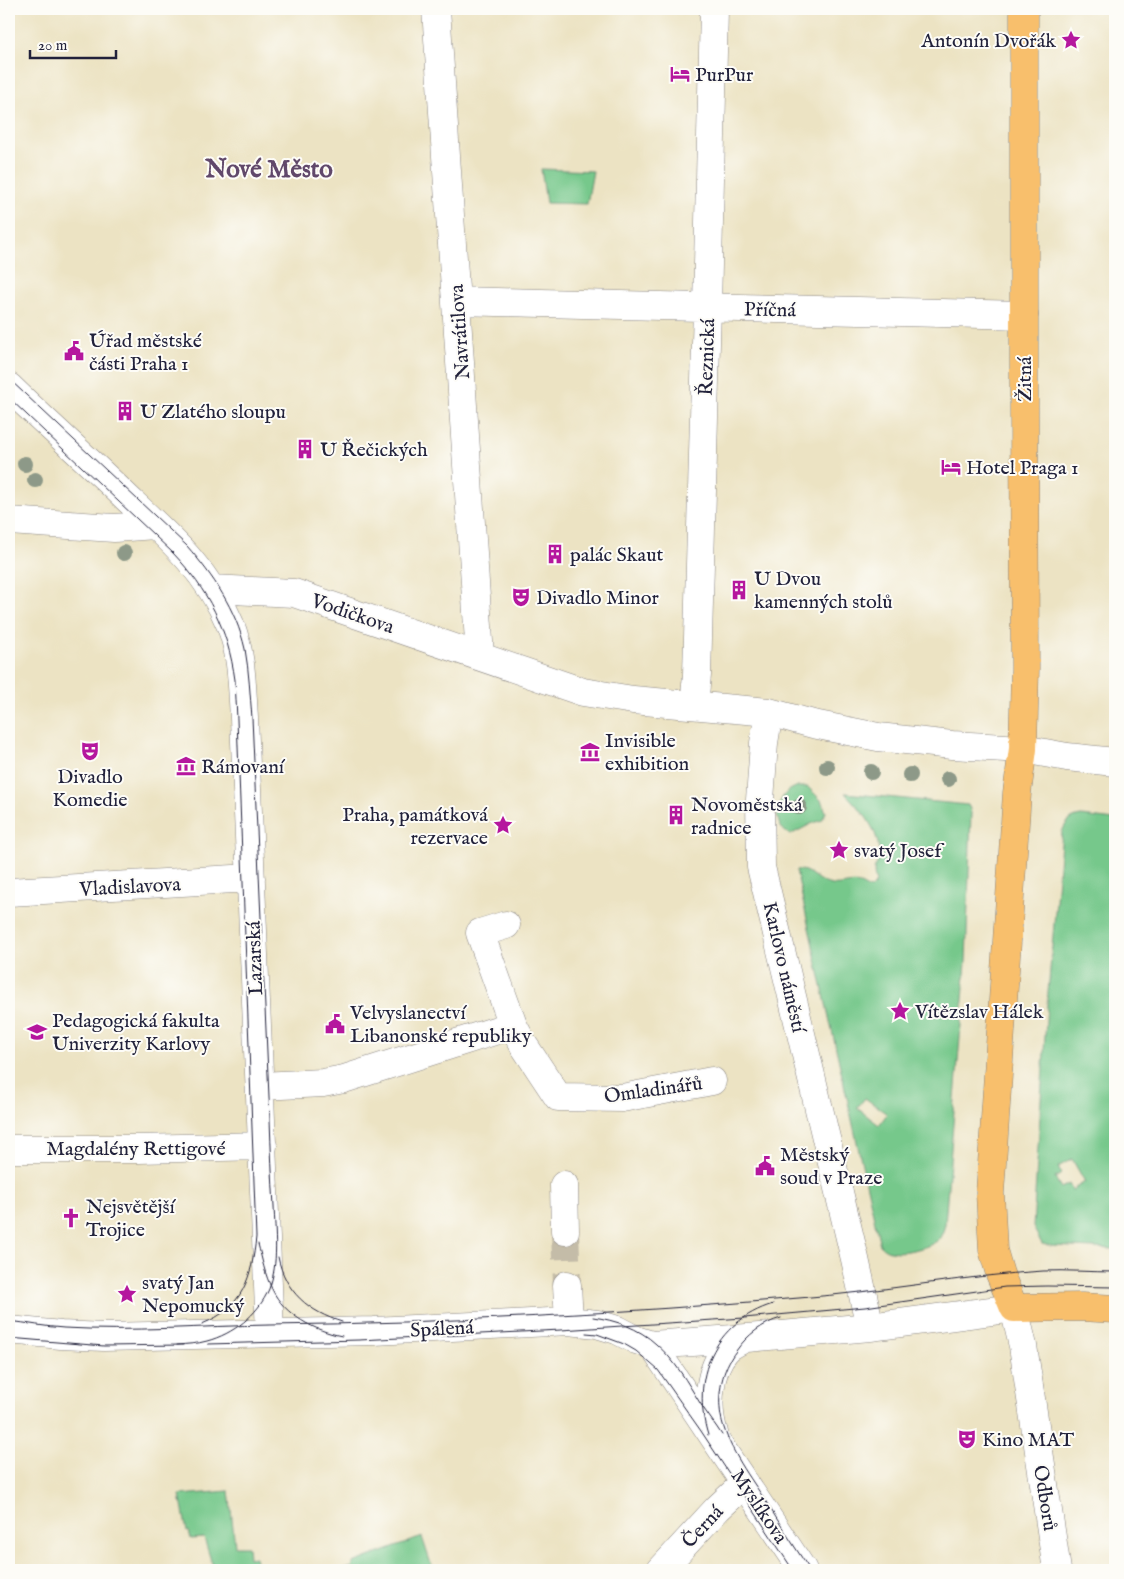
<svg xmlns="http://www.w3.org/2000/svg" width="1124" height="1579" font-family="'IM FELL English',serif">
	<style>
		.green { fill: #76c88b; stroke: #4c7563; fill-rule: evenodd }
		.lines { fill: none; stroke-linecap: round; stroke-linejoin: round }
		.minor-tunnel { stroke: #c4bca8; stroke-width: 28; stroke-dasharray: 28 14; stroke-linecap: butt }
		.minor-casing { stroke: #87827f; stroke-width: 29 }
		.major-casing { stroke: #87827f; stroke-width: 29 }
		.minor { stroke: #fff; stroke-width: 28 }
		.major { stroke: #f8bf6c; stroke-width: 28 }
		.tram { stroke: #22223b; stroke-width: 1 }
		.tree { fill: #8d9988 }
		.labels { text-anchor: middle; stroke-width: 4; stroke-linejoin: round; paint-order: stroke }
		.poi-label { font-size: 20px; fill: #22223b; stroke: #fdfcf7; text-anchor: start }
		.street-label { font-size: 20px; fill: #22223b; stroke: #fdfcf7 }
		.district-label { font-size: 25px; font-weight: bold; fill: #61486a; stroke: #fdfcf7 }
	</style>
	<rect width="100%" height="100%" fill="#fdfcf7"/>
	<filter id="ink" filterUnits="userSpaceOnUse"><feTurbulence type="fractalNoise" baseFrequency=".02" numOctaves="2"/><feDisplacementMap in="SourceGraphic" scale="10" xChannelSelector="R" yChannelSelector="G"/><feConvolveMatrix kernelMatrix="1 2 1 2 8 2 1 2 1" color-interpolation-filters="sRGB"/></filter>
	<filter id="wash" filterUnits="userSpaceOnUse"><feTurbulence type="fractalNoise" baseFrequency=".0096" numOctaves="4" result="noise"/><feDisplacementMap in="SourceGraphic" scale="20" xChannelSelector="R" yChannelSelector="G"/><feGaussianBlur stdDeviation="1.12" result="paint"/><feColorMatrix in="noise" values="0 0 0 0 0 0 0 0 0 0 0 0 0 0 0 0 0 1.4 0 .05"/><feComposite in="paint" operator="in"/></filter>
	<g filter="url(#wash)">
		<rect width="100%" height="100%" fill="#ece3c3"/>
		<!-- green -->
		<path class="green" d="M541 169 593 171 587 204 546 203Z
			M796 787H808L821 800 826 812 822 820 811 824 790 835C787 833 783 830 781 827 772 812 781 792 796 787Z
			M845 793 968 805 970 809 971 813 966 962 945 1224C944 1229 942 1235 939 1239 931 1248 901 1254 890 1251 886 1250 883 1248 880 1245L796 870C809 868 816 881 828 884 841 888 849 881 860 884 863 885 867 888 870 889L876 883C875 878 873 872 875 867 877 863 879 861 879 857 880 830 863 812 845 793ZM865 1098 887 1114 879 1125 857 1108Z
			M1081 816 1115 820V1249L1051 1246 1042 1244 1033 1227 1047 1004 1062 832C1066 822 1070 818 1081 816ZM1072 1159 1085 1182 1072 1190 1069 1184 1061 1188 1055 1178 1061 1174 1058 1167Z
			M229 1491 235 1546H248L249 1558 255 1557 258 1570H214L204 1538 191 1539 189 1531 187 1532 180 1495Z
			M422 1537 433 1570H342L353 1567V1563Z"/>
	</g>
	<g filter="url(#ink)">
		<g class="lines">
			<!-- minor-tunnel -->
			<path class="minor-tunnel" d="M565 1231 567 1285"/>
			<defs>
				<path id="minor" d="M436 9 480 656
					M457 301 1024 315
					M9 387C48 425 89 461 128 499 169 537 208 571 230 624 242 653 242 687 244 718L270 1333
					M9 521 114 528 155 525
					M212 589 294 593 583 692 633 700 769 712 813 724 878 737 952 745 1023 749 1067 757 1115 762
					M694 705 697 675 707 307 714 9
					M769 712 764 743 760 800 761 867 855 1259 870 1327
					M9 892 251 878
					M513 1025 523 1044 558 1097 622 1098 712 1081
					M260 1086 323 1083 344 1079 513 1025 480 933 506 925
					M10 1149H139L263 1146
					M564 1185 565 1231
					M567 1285 569 1321
					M9 1330 61 1335 104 1337 374 1331 569 1321 597 1324 617 1330 636 1340 652 1345 747 1338 870 1327 1014 1308 1023 1346 1057 1570
					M652 1345 803 1570
					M714 1433C706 1408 708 1370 726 1350 732 1344 739 1341 747 1338
					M661 1570 718 1508 745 1483"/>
				<path id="major" d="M1024 9V403L1025 669 1023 749 1017 793 990 1193 993 1250 1000 1274 1014 1308 1082 1307 1115 1309"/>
			</defs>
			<!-- minor casing -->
			<use href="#minor" class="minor-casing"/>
			<!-- major casing -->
			<use href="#major" class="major-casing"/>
			<!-- minor -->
			<use href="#minor" class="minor"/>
			<!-- major -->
			<use href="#major" class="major"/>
			<!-- tram -->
			<path class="tram" d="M9 379 187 546C213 576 236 609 245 649 249 671 250 695 252 718 258 852 264 985 270 1119 271 1148 272 1177 274 1206 275 1233 279 1263 269 1289 258 1315 233 1334 207 1341 197 1344 187 1344 177 1345
				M9 398 173 553C208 590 228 629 235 680 236 693 236 706 237 719L256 1237C252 1277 243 1308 202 1324
				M258 1244C262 1259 265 1275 272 1289 284 1315 315 1331 342 1336
				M278 1257C285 1292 309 1312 342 1322
				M593 1317C615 1320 639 1328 656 1344 675 1360 687 1382 700 1403 707 1414 715 1424 722 1435
				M781 1318C763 1323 747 1335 736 1351 722 1369 717 1394 721 1416 726 1444 747 1473 763 1497 778 1521 794 1546 810 1570
				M9 1321C27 1323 46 1327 64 1328 133 1332 202 1326 270 1325 447 1323 623 1313 799 1298 881 1292 961 1276 1043 1271 1067 1270 1091 1272 1115 1272
				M586 1333 597 1334 624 1344 636 1351 658 1370 701 1431 793 1570
				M9 1338 104 1346 183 1345
				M208 1344 359 1340 561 1330 744 1318 865 1307 1005 1287 1047 1286 1115 1287
				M708 1435C690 1378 714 1322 773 1304"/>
		</g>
		<!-- trees -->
		<g class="tree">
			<circle cx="25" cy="464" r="8"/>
			<circle cx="35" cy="480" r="8"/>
			<circle cx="124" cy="553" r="8"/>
			<circle cx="827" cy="767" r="8"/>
			<circle cx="871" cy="772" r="8"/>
			<circle cx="910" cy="775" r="8"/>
			<circle cx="948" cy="779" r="8"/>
			<circle cx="799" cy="807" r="8"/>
		</g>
	</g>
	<!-- icons -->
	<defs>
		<symbol id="sight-bare" viewBox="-9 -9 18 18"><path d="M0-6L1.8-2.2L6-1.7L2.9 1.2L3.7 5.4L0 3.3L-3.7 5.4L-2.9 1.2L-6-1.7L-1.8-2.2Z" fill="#b5179e" stroke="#fdfcf7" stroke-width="2.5" paint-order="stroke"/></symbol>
		<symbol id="hotel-bare" viewBox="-9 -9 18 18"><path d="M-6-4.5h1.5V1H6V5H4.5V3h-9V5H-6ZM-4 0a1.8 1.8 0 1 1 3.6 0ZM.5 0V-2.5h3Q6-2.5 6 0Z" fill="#b5179e" stroke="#fdfcf7" stroke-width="2.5" paint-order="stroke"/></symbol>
		<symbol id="civic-bare" viewBox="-9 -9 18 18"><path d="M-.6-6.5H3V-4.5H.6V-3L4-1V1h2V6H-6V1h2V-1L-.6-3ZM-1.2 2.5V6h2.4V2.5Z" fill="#b5179e" stroke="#fdfcf7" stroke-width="2.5" paint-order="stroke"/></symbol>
		<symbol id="building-bare" viewBox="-9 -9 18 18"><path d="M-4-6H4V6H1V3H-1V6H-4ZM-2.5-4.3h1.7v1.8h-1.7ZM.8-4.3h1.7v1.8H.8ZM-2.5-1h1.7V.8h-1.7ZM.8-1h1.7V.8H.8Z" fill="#b5179e" stroke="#fdfcf7" stroke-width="2.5" paint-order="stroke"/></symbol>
		<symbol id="theatre-bare" viewBox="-9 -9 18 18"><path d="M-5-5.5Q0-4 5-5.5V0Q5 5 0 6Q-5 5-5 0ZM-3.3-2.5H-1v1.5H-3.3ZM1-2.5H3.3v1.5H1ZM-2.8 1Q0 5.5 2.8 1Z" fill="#b5179e" stroke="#fdfcf7" stroke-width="2.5" paint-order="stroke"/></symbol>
		<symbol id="museum-bare" viewBox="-9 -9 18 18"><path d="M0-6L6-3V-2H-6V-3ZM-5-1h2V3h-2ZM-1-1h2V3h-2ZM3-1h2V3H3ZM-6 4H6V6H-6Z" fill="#b5179e" stroke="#fdfcf7" stroke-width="2.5" paint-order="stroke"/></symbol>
		<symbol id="university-bare" viewBox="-9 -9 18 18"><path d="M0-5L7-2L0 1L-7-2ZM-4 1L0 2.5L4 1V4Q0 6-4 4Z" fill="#b5179e" stroke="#fdfcf7" stroke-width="2.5" paint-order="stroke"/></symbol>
		<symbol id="church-bare" viewBox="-9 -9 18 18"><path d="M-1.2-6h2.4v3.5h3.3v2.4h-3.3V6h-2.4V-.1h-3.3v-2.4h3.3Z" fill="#b5179e" stroke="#fdfcf7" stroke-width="2.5" paint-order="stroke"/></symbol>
	</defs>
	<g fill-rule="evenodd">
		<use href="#sight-bare" x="1057" y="26" width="28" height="28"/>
		<use href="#hotel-bare" x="666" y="60" width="28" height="28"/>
		<use href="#civic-bare" x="60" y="337" width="28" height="28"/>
		<use href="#building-bare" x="111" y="397" width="28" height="28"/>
		<use href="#building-bare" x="291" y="435" width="28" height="28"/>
		<use href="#hotel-bare" x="937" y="453" width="28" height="28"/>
		<use href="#building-bare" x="541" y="540" width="28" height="28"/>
		<use href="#building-bare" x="725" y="576" width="28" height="28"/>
		<use href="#theatre-bare" x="507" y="583" width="28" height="28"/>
		<use href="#theatre-bare" x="76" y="737" width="28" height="28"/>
		<use href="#museum-bare" x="576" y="738" width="28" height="28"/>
		<use href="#museum-bare" x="172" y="752" width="28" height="28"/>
		<use href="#building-bare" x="662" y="801" width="28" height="28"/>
		<use href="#sight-bare" x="489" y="811" width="28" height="28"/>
		<use href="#sight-bare" x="825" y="836" width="28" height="28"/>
		<use href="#sight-bare" x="886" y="997" width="28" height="28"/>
		<use href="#civic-bare" x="321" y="1010" width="28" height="28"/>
		<use href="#university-bare" x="23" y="1018" width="28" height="28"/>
		<use href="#civic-bare" x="751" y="1152" width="28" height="28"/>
		<use href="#church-bare" x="57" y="1204" width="28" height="28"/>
		<use href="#sight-bare" x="113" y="1280" width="28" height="28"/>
		<use href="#theatre-bare" x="953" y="1425" width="28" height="28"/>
	</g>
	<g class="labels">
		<!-- poi labels -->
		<g class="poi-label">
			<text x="1056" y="47" text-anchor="end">Antonín Dvořák</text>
			<text x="695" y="81">PurPur</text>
			<text x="89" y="347">Úřad městské<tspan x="89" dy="23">části Praha 1</tspan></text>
			<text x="140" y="418">U Zlatého sloupu</text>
			<text x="320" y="456">U Řečických</text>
			<text x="966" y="474">Hotel Praga 1</text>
			<text x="570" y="561">palác Skaut</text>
			<text x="754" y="585">U Dvou<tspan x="754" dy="23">kamenných stolů</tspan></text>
			<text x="536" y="604">Divadlo Minor</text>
			<text x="605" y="747">Invisible<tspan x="605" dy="23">exhibition</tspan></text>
			<text x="201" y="773">Rámovaní</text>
			<text x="90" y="783" text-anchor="middle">Divadlo<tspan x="90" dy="23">Komedie</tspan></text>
			<text x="691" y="811">Novoměstská<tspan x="691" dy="23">radnice</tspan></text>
			<text x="488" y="821" text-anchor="end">Praha, památková<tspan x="488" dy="23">rezervace</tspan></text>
			<text x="854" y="857">svatý Josef</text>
			<text x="915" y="1018">Vítězslav Hálek</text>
			<text x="350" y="1019">Velvyslanectví<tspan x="350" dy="23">Libanonské republiky</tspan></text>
			<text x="52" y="1027">Pedagogická fakulta<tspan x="52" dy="23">Univerzity Karlovy</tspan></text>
			<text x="780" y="1161">Městský<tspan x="780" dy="23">soud v Praze</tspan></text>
			<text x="86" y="1213">Nejsvětější<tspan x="86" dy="23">Trojice</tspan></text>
			<text x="142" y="1289">svatý Jan<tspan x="142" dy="23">Nepomucký</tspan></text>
			<text x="982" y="1446">Kino MAT</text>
		</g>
		<!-- street labels -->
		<g class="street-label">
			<text transform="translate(770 309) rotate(1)" y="7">Příčná</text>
			<text transform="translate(459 332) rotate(-94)" y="7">Navrátilova</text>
			<text transform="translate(706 357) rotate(-88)" y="7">Řeznická</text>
			<text transform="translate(1024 379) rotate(-90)" y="7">Žitná</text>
			<text transform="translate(353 613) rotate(19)" y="7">Vodičkova</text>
			<text transform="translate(130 886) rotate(-3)" y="7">Vladislavova</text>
			<text transform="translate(254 958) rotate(-92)" y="7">Lazarská</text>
			<text transform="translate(785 967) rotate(77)" y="7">Karlovo náměstí</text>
			<text transform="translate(653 1089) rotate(-8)" y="7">Omladinářů</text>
			<text x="136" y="1155">Magdalény Rettigové</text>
			<text transform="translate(442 1328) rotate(-3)" y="7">Spálená</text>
			<text transform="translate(1046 1498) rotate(81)" y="7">Odborů</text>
			<text transform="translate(760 1506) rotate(56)" y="7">Myslíkova</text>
			<text transform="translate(702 1526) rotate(-47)" y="7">Černá</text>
		</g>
		<!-- district labels -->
		<g class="district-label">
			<text x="269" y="177">Nové Město</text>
		</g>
	</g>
	<!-- margin -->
	<rect width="1124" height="1579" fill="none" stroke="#fdfcf7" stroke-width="30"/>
	<!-- scale -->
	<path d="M30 50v8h86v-8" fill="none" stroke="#22223b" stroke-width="2.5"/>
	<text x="38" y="50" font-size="15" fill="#22223b" stroke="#fdfcf7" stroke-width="4" paint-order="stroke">20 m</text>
</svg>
